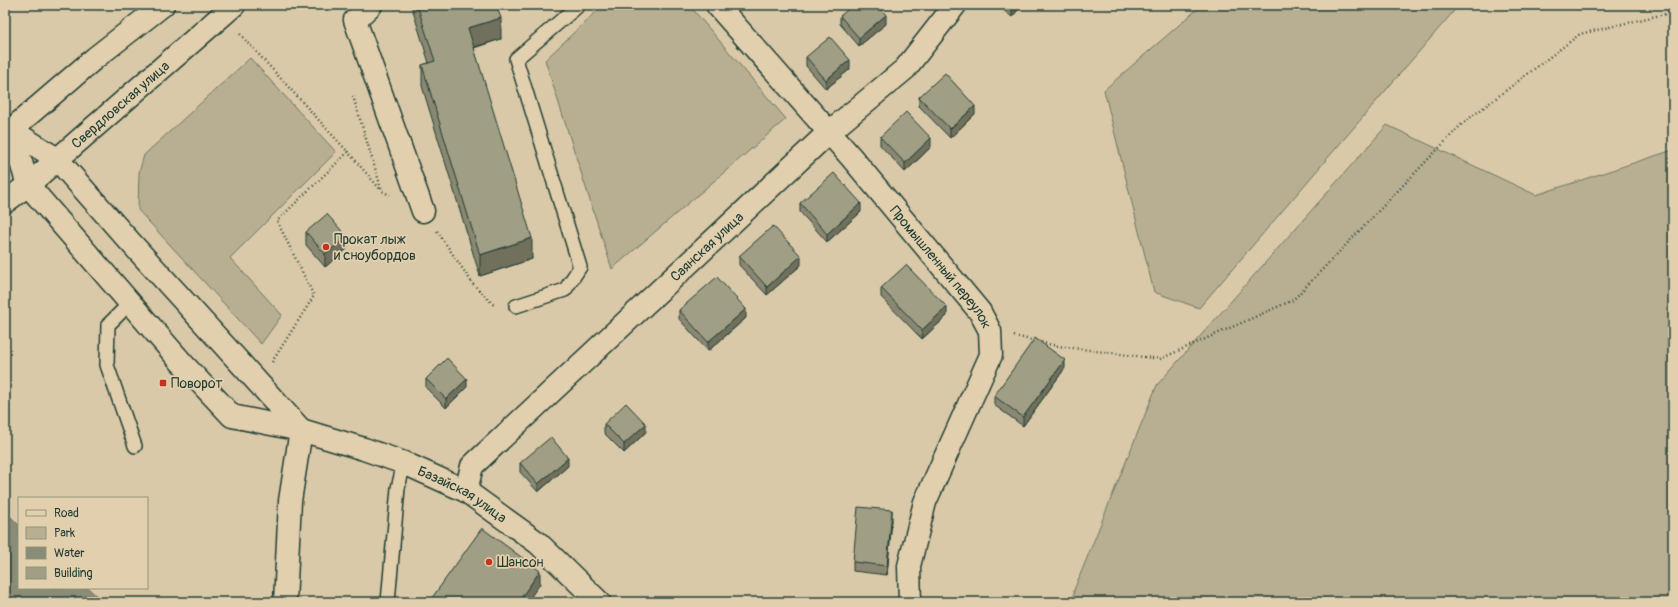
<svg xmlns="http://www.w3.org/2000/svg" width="1678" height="607" font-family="Pangolin,sans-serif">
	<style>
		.green { fill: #b8af93; stroke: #6c7664 }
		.water { fill: #898c76; stroke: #5f6c5c }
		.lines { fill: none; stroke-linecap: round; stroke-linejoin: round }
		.service-casing { stroke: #1f3d34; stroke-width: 16 }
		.minor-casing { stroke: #1f3d34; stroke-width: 25 }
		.trunk-casing { stroke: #1f3d34; stroke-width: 25 }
		.path { stroke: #1f3d34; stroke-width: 2.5; stroke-dasharray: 1 3; stroke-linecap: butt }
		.service { stroke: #e2cfad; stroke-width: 13 }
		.minor { stroke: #e2cfad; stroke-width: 22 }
		.trunk { stroke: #e2cfad; stroke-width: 22 }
		.wall { fill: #8a8872; stroke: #1f3d34 }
		.shaded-wall { fill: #706f5c; stroke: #1f3d34 }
		.building { fill: #a09e84; stroke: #1f3d34 }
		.poi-dot { fill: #c8321e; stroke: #e2cfad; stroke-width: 1.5 }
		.labels { text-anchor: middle; stroke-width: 3.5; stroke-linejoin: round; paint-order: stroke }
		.street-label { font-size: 14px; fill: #1f3d34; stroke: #e2cfad }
		.poi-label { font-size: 14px; fill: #1f3d34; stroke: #e2cfad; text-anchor: start }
	</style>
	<rect width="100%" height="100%" fill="#dac9a8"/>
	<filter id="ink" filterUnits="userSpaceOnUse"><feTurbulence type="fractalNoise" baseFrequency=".025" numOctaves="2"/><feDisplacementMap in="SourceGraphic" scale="8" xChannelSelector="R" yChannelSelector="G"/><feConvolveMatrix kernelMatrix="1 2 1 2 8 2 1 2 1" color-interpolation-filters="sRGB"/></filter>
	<g filter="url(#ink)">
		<!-- green -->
		<path class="green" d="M603 5H689L786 119 612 269 545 60Z
			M1202 5H1459L1199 308 1154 292 1104 90Z
			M250 58 336 152 230 258 282 315 261 344 138 210 139 173 144 155Z
			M1387 125 1536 195 1673 150V602H1074V590L1157 385Z"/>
		<!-- water -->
		<path class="water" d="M5 511 19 525V588H88L103 602H9L5 598Z"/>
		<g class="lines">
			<defs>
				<path id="service" d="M130 303 108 325 107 365 135 446
					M516 306 565 290 580 267 516 59 579 5
					M388 602 398 488 404 463"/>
				<g id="minor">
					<path d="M371 5 355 20 423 211"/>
					<path id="s1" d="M717 5 851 157 980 312 990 331 991 355 925 502 909 566 910 602"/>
					<path d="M57 159 123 234 301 430"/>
					<path id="s2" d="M28 185 182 363 232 416 301 430 364 449 404 463 466 491 538 543 599 602"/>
					<path id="s3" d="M466 491 472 466 828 133 905 69 955 5"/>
					<path d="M285 602 290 501 301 430"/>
				</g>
				<g id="trunk">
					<path d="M11 130 28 185"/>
					<path d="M11 130 57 159"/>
					<path d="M5 135 95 58 163 5"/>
					<path id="s4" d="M5 202 28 185 234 5"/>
				</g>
			</defs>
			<!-- service casing -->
			<use href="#service" class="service-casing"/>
			<!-- minor casing -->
			<use href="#minor" class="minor-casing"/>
			<!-- trunk casing -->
			<use href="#trunk" class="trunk-casing"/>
			<!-- path -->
			<path class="path" d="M240 34 348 152
				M353 96 382 191 390 195
				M437 231 473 284 493 304H496
				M1014 336 1057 346 1160 359 1293 300 1462 124 1580 34 1673 12
				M272 362 314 296 277 221 348 152 380 189"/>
			<!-- service -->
			<use href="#service" class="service"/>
			<!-- minor -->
			<use href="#minor" class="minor"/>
			<!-- trunk -->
			<use href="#trunk" class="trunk"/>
		</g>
		<!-- wall -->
		<path class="wall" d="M411 5H496L501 39 474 48 532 259 480 276 422 86V65L429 63Z
			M997 5H1022L1012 17Z
			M840 16 886 24 859 46 840 24Z
			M806 57 850 69 826 89 806 66Z
			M919 97 975 114 950 138 919 106Z
			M880 137 931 147 905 172 880 145Z
			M800 203 861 212 827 242 800 212Z
			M306 232 347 249 325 267 306 245Z
			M739 256 801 265 767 295 739 265Z
			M881 288 947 316 922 339 881 297Z
			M679 310 746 318 708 351 679 319Z
			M1065 368 1023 426 994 405V396Z
			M426 379 467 387 446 408 426 388Z
			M604 424 646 432 624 453 604 433Z
			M520 463 568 466 538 492 520 472Z
			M892 519 887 575 853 571V562Z"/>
		<!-- shaded-wall -->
		<path class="shaded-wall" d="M1018 5H1022L1012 17V12Z
			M886 15V24L859 46V38Z
			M501 18V39L468 49V28Z
			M850 60V69L826 89V80Z
			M975 106V114L950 138V129Z
			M931 138V147L905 172V163Z
			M861 203V212L827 242V234Z
			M347 237V249L325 267V254Z
			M532 238V259L480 276V255Z
			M801 256V265L767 295V287Z
			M947 307V316L922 339V330Z
			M746 309V318L708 351V342Z
			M1065 360V368L1023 426V417Z
			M467 379V387L446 408V399Z
			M646 424V432L624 453V444Z
			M568 458V466L538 492V484Z
			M892 510V519L887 575V566Z
			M540 571V584L527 602H518Z"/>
		<!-- building -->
		<path class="building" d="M417 5H496L501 18 468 28 532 238 480 255 422 65 435 61Z
			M853 5H878L886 15 859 38 840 16Z
			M1003 5H1018L1012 12Z
			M830 37 850 60 826 80 806 57Z
			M945 73 975 106 950 129 919 97Z
			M906 112 931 138 905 163 880 137Z
			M834 173 861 203 827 234 800 203Z
			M327 214 347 237 325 254 306 232Z
			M773 226 801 256 767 287 739 256Z
			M906 265 947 307 922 330 881 288Z
			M717 277 746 309 708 342 679 310Z
			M1035 338 1065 360 1023 417 994 396Z
			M447 358 467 379 446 399 426 379Z
			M626 403 646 424 624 444 604 424Z
			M551 437 568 458 538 484 520 463Z
			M858 507 892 510 887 566 853 562Z
			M482 528 540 571 518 602H429Z"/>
	</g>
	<!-- markers -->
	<g class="poi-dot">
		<circle cx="326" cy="247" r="4"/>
		<rect x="159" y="379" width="8" height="8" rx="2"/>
		<circle cx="489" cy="562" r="4"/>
	</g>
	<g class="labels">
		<!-- street labels -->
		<g class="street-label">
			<text dy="5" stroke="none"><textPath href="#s4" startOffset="151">Свердловская улица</textPath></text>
			<text dy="5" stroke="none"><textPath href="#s3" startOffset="347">Саянская улица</textPath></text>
			<text dy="5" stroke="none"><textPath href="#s1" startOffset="345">Промышленный переулок</textPath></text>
			<text dy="5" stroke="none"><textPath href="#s2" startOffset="553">Базайская улица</textPath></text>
		</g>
		<!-- poi labels -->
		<g class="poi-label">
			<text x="334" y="244">Прокат лыж<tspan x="334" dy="16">и сноубордов</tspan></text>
			<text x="171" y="388">Поворот</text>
			<text x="497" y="567">Шансон</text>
		</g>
	</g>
	<!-- margin -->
	<rect width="1678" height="607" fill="none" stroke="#e2cfad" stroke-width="20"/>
	<rect x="10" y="10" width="1658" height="587" fill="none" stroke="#1f3d34" stroke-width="1.5" filter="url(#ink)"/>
	<!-- legend -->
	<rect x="18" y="497" width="130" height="92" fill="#e2cfad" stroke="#94957d"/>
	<rect x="26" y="510" width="20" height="6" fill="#e2cfad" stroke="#94957d"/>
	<text x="54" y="517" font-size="12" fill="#1f3d34">Road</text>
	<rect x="26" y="527" width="20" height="12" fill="#b8af93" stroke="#94957d"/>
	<text x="54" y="537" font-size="12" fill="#1f3d34">Park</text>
	<rect x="26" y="547" width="20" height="12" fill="#898c76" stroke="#94957d"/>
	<text x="54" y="557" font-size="12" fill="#1f3d34">Water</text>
	<rect x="26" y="567" width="20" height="12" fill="#a09e84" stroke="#94957d"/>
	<text x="54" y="577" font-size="12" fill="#1f3d34">Building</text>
</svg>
